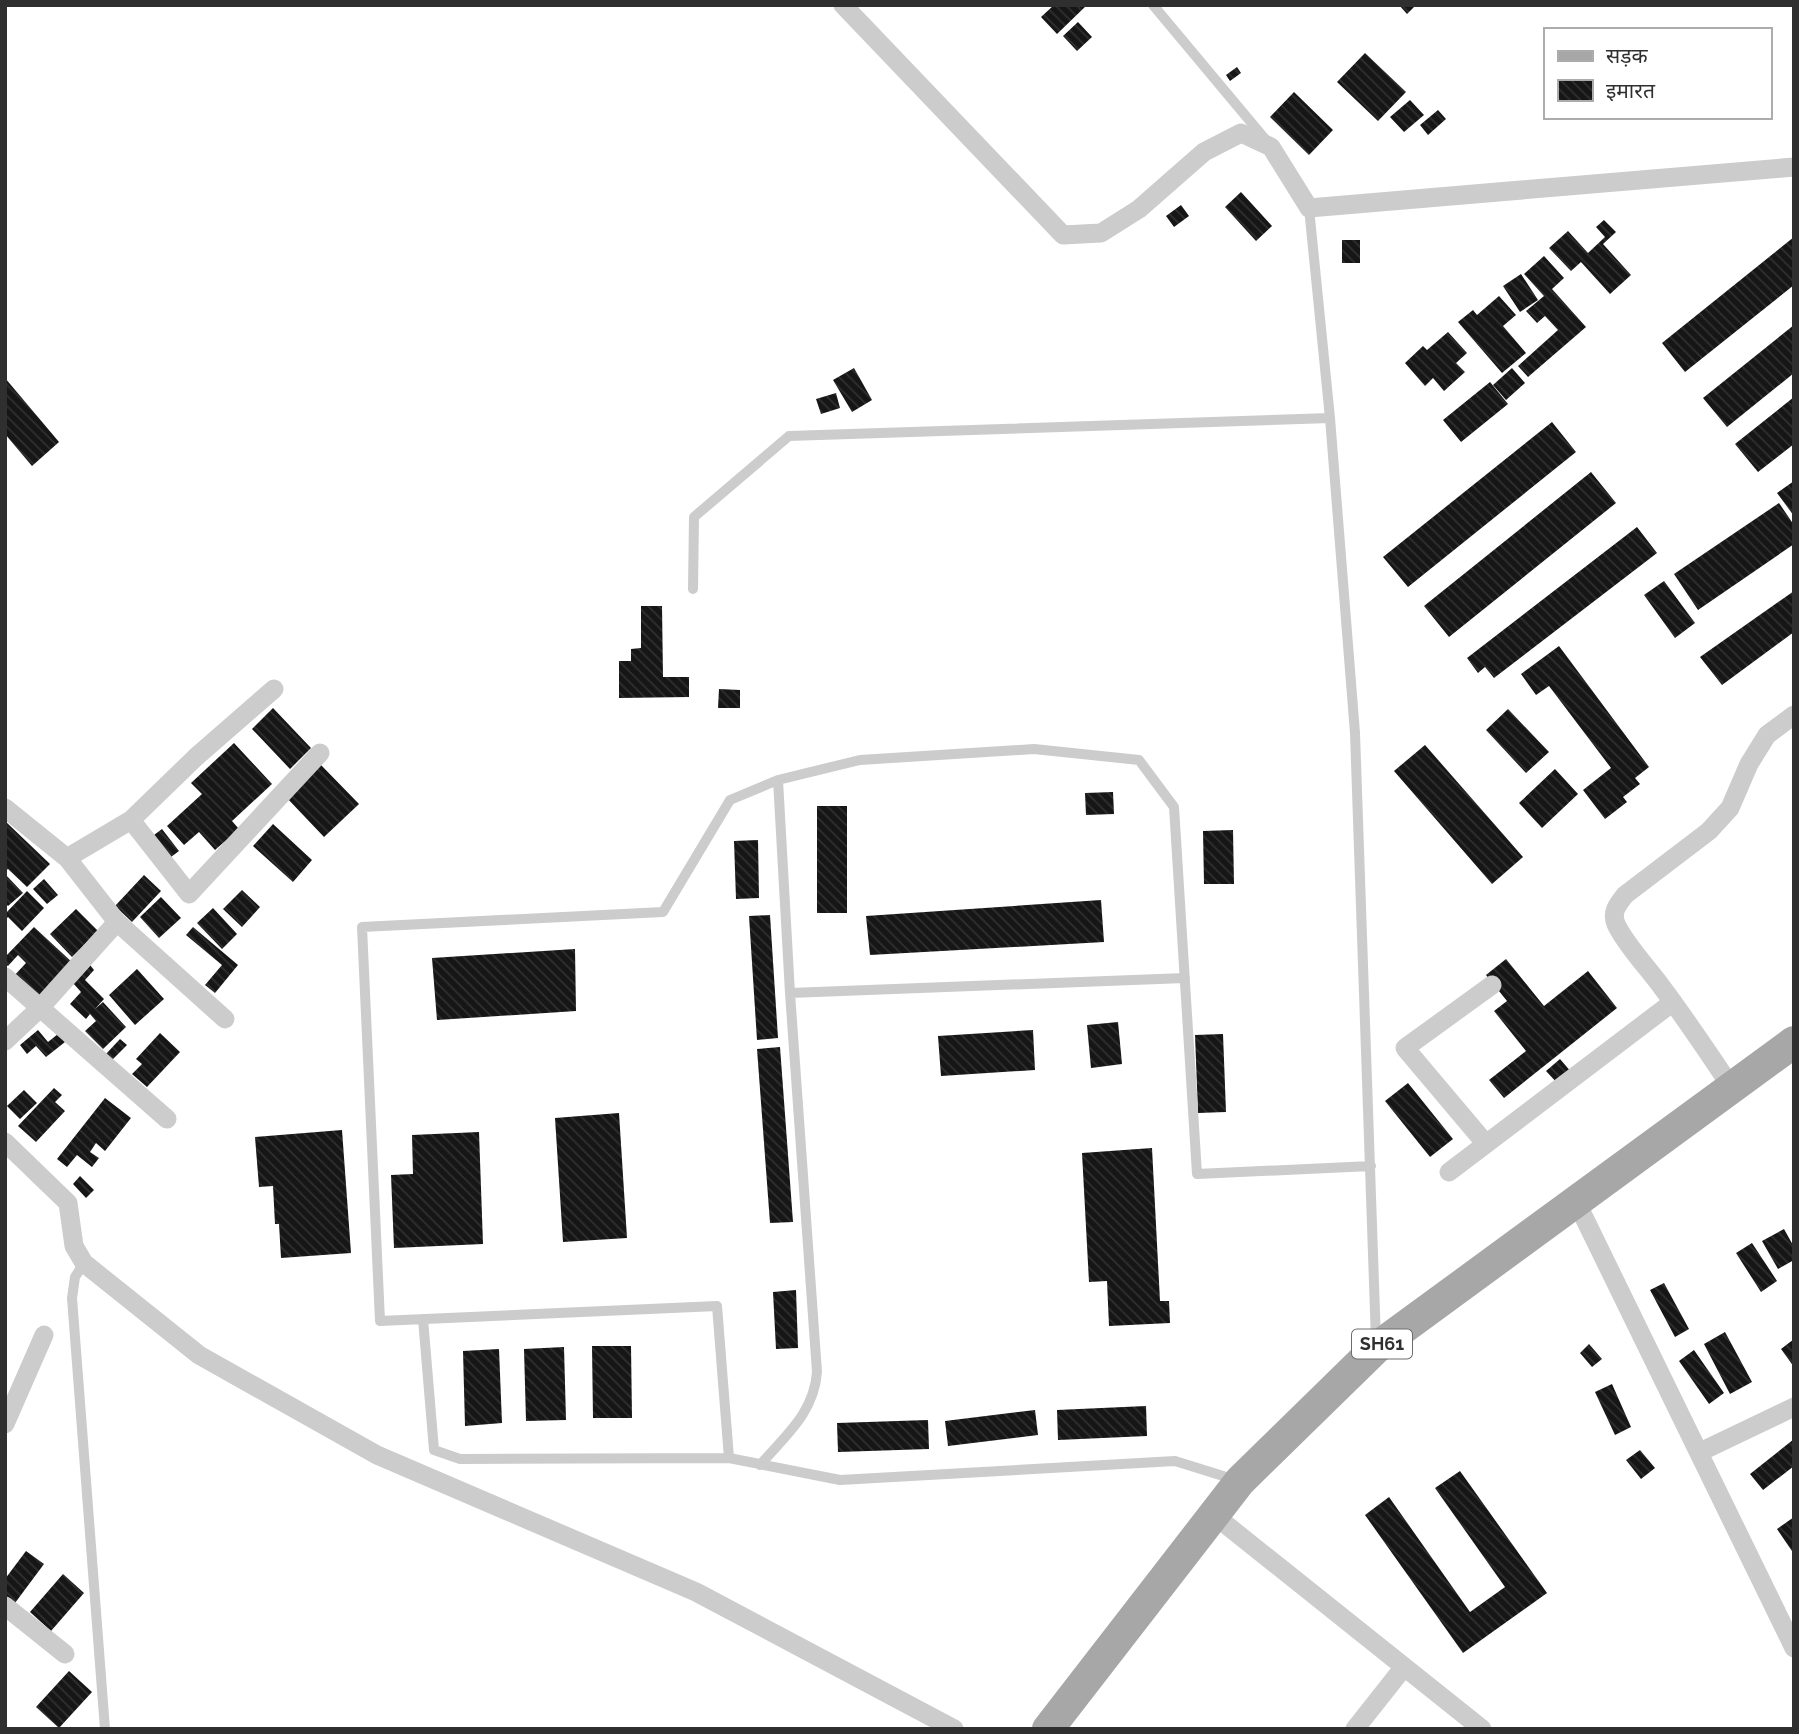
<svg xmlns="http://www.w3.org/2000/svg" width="1799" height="1734" font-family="Raleway,'Noto Sans Devanagari',sans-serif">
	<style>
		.building { fill: url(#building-back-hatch) }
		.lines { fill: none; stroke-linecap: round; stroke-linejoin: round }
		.lane { stroke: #ccc; stroke-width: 10 }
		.street { stroke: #ccc; stroke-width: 19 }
		.primary { stroke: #a7a7a7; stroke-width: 32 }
		.labels { text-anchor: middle; stroke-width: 7; stroke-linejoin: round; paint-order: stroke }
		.shield { fill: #fff; stroke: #6d6d6d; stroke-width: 2 }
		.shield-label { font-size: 18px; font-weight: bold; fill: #2f2f2f }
	</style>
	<defs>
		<pattern id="building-back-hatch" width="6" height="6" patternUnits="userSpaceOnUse" patternTransform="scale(1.75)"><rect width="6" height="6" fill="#161616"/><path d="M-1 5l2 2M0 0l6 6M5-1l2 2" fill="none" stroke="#303030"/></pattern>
	</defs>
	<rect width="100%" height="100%" fill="#fff"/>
	<!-- building -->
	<path class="building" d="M1054 5H1087L1057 34 1041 17Z
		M1399 5H1416L1407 14Z
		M1078 22 1092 37 1077 51 1063 36Z
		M1365 53 1406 92 1378 121 1337 82Z
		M1237 67 1241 73 1230 81 1226 75Z
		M1294 92 1333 130 1309 155 1270 117Z
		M1410 100 1424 115 1404 132 1390 117Z
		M1438 110 1446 119 1428 135 1420 125Z
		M1241 192 1272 226 1256 241 1225 207Z
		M1181 205 1189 216 1174 227 1166 216Z
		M1604 220 1616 232 1603 244 1631 275 1610 294 1581 262 1571 271 1549 248 1568 231 1588 253 1605 237 1596 227Z
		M1794 237V285L1685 372 1662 343Z
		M1342 240H1360V263H1342Z
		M1544 256 1564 278 1552 289 1586 327 1528 377 1518 366 1558 330 1545 316 1537 323 1526 311 1544 296 1524 274Z
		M1521 274 1538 300 1520 312 1503 286Z
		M1499 296 1516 315 1503 326 1526 353 1502 373 1458 322 1473 310 1477 315Z
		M1794 325V373L1727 427 1703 398Z
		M1448 332 1467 353 1456 363 1465 372 1444 391 1433 378 1425 386 1405 363 1423 346 1427 350Z
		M854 368 872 400 852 412 833 380Z
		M1512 368 1525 383 1506 400 1493 385Z
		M5 378 59 442 32 466 5 434Z
		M1490 382 1508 404 1461 442 1443 420Z
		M836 393 840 408 821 414 816 399Z
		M1794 397V444L1758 472 1735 444Z
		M1552 422 1576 452 1408 587 1383 557Z
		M1591 472 1616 503 1449 637 1424 606Z
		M1794 481V516L1777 493Z
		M1779 503 1794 525V544L1698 610 1674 574Z
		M1637 527 1657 553 1494 678 1485 667 1478 673 1467 658Z
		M1664 581 1695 623 1675 638 1644 595Z
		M1794 591V632L1722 685 1700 657Z
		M641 606H662L663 677H689V697L619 698V661H631V649L641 648Z
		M1559 646 1649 767 1635 778 1640 784 1623 797 1627 802 1605 819 1583 790 1611 768 1549 686 1536 695 1521 674Z
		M719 689 740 690V708H718Z
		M273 708 311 748 290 769 252 729Z
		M1508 709 1549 752 1526 773 1486 730Z
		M234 743 272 784 232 821 239 829 215 850 199 832 184 845 167 826 202 794 191 783Z
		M1425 745 1523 857 1492 884 1394 771Z
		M320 764 359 804 324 837 286 797Z
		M1555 769 1578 794 1542 828 1519 803Z
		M1113 792 1114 814 1086 815 1085 793Z
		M817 806H847V913H817Z
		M5 821 50 864 27 887 8 869 5 871Z
		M273 824 312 860 293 882 253 846Z
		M162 829 179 851 171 857 154 835Z
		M1233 830 1234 884H1204L1203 831Z
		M758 840 759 898 736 899 734 841Z
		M5 874 23 893 8 906 5 903Z
		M144 875 161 891 132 922 115 906Z
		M44 879 58 895 47 904 33 889Z
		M242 890 260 907 242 927 223 909Z
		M27 891 44 908 22 931 8 917 5 920V914Z
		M161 897 181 918 159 938 140 917Z
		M1101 900 1104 942 870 955 866 916Z
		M213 908 237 934 222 949 197 923Z
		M76 909 98 931 72 957 50 934Z
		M770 915 778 1038 757 1040 749 916Z
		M34 927 74 964 38 1002 12 978 26 963 18 955 8 966 5 964V957Z
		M193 927 238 965 215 993 205 985 222 965 186 935Z
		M575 949 576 1011 437 1020 432 958Z
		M1506 959 1544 1006 1588 971 1617 1008 1504 1098 1489 1080 1526 1051 1494 1011 1507 1001 1486 975Z
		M90 965 94 970 85 980 104 999 95 1009 103 1002 126 1027 103 1049 85 1031 96 1021 90 1014 86 1019 70 1004 81 992 73 983Z
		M137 969 164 999 135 1025 109 995Z
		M1118 1022 1122 1064 1091 1068 1087 1025Z
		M38 1030 48 1042 58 1034 65 1042 46 1057 36 1046 27 1054 20 1045Z
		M1033 1030 1035 1070 941 1076 938 1036Z
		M160 1033 180 1052 147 1087 132 1074 142 1064 136 1059Z
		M1223 1034 1226 1112 1198 1113 1195 1035Z
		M120 1039 127 1045 112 1060 106 1054Z
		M780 1047 793 1222 770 1223 757 1049Z
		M1560 1059 1572 1073 1559 1085 1546 1071Z
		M1408 1083 1453 1139 1430 1157 1385 1101Z
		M54 1088 62 1095 55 1102 65 1111 36 1142 18 1126Z
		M24 1090 37 1103 20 1119 7 1106Z
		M105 1098 131 1118 105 1151 96 1143 90 1152 99 1158 92 1167 77 1155 67 1167 57 1159Z
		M619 1113 627 1238 563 1242 555 1118Z
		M342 1130 351 1253 281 1258 279 1224H275L273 1186 259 1187 255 1137Z
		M479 1132 483 1244 394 1248 391 1175 413 1174 412 1135Z
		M1152 1148 1160 1301H1169L1170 1323 1109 1326 1107 1281 1089 1282 1082 1153Z
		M80 1176 94 1190 86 1198 73 1184Z
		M1784 1229 1794 1247V1260L1778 1269 1762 1241Z
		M1752 1243 1777 1281 1761 1292 1736 1253Z
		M1664 1283 1689 1329 1675 1337 1650 1290Z
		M796 1290 798 1348 776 1349 773 1292Z
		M1725 1332 1752 1382 1730 1394 1704 1344Z
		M1794 1339V1367L1781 1349Z
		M1589 1344 1602 1359 1592 1367 1580 1353Z
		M592 1346H631L632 1418H593Z
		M564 1347 566 1420 526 1421 524 1349Z
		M499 1349 502 1423 465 1426 463 1351Z
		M1694 1350 1724 1393 1709 1404 1679 1361Z
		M1612 1384 1631 1427 1615 1435 1595 1392Z
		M1146 1406 1147 1436 1058 1440 1057 1410Z
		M1035 1410 1038 1435 948 1446 945 1421Z
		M928 1420 929 1449 838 1452 837 1423Z
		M1794 1439V1466L1763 1490 1750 1474Z
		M1640 1450 1655 1468 1641 1479 1626 1460Z
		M1460 1471 1547 1593 1463 1653 1365 1515 1389 1497 1470 1612 1505 1587 1435 1488Z
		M1794 1517V1554L1777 1529Z
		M26 1551 44 1564 15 1603 5 1595V1579Z
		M63 1574 84 1593 51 1631 30 1612Z
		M69 1671 92 1692 59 1728 36 1707Z"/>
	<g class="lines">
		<!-- lane -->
		<path class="lane" d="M1153 5 1265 139
			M1309 208 1330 418 1355 733 1376 1341
			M693 589 694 517 789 436 1330 418
			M790 993 1185 978
			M84 1263 75 1277 72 1298 105 1729
			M423 1319 434 1450 460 1459 729 1458 840 1480 1175 1461 1236 1480
			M729 1458 717 1306 380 1321 362 927 663 912 730 800 778 780 860 760 1034 749 1139 760 1174 807 1197 1174 1371 1166
			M760 1465C786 1435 814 1413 817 1372L790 993 778 780"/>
		<!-- street -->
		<path class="street" d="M843 5 1063 235 1101 233 1139 209 1204 152 1241 133 1271 147 1309 208 1794 167
			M5 808 67 858 117 922 225 1019
			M131 820 189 894 320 753
			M67 858 131 820 196 757 274 689
			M5 977 167 1119
			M5 1041 39 1009 117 922
			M1732 1088C1709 1054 1686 1019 1661 986 1648 968 1625 944 1616 924 1611 912 1618 904 1625 895L1709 831 1730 808 1749 764 1767 735 1794 715
			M5 1142 68 1203 74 1246 84 1263 199 1355 377 1455 696 1592 954 1729
			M1486 1144 1405 1048 1492 985
			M1449 1172 1673 1002
			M1576 1201 1794 1648
			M5 1424 44 1335
			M1700 1452 1794 1407
			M1214 1515 1482 1729
			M5 1606 65 1654
			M1355 1729 1404 1667"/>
		<!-- primary -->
		<path class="primary" d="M1048 1729 1240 1481 1376 1348 1794 1042"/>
	</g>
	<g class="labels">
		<!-- shield labels -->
		<rect class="shield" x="1352" y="1329.5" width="60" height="29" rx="5"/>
		<g class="shield-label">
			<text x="1382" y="1350">SH61</text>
		</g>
	</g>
	<!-- border -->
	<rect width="1799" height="1734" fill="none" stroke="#2f2f2f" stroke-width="14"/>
	<!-- legend -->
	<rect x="1544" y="28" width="228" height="91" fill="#ffffff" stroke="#acacac" stroke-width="2"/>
	<rect x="1558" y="51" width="35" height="10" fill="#a7a7a7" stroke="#acacac" stroke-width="2"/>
	<text x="1606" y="63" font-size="21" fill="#2f2f2f">सड़क</text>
	<rect x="1558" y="80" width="35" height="21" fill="url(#building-back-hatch)" stroke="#acacac" stroke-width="2"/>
	<text x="1606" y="98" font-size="21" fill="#2f2f2f">इमारत</text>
</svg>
